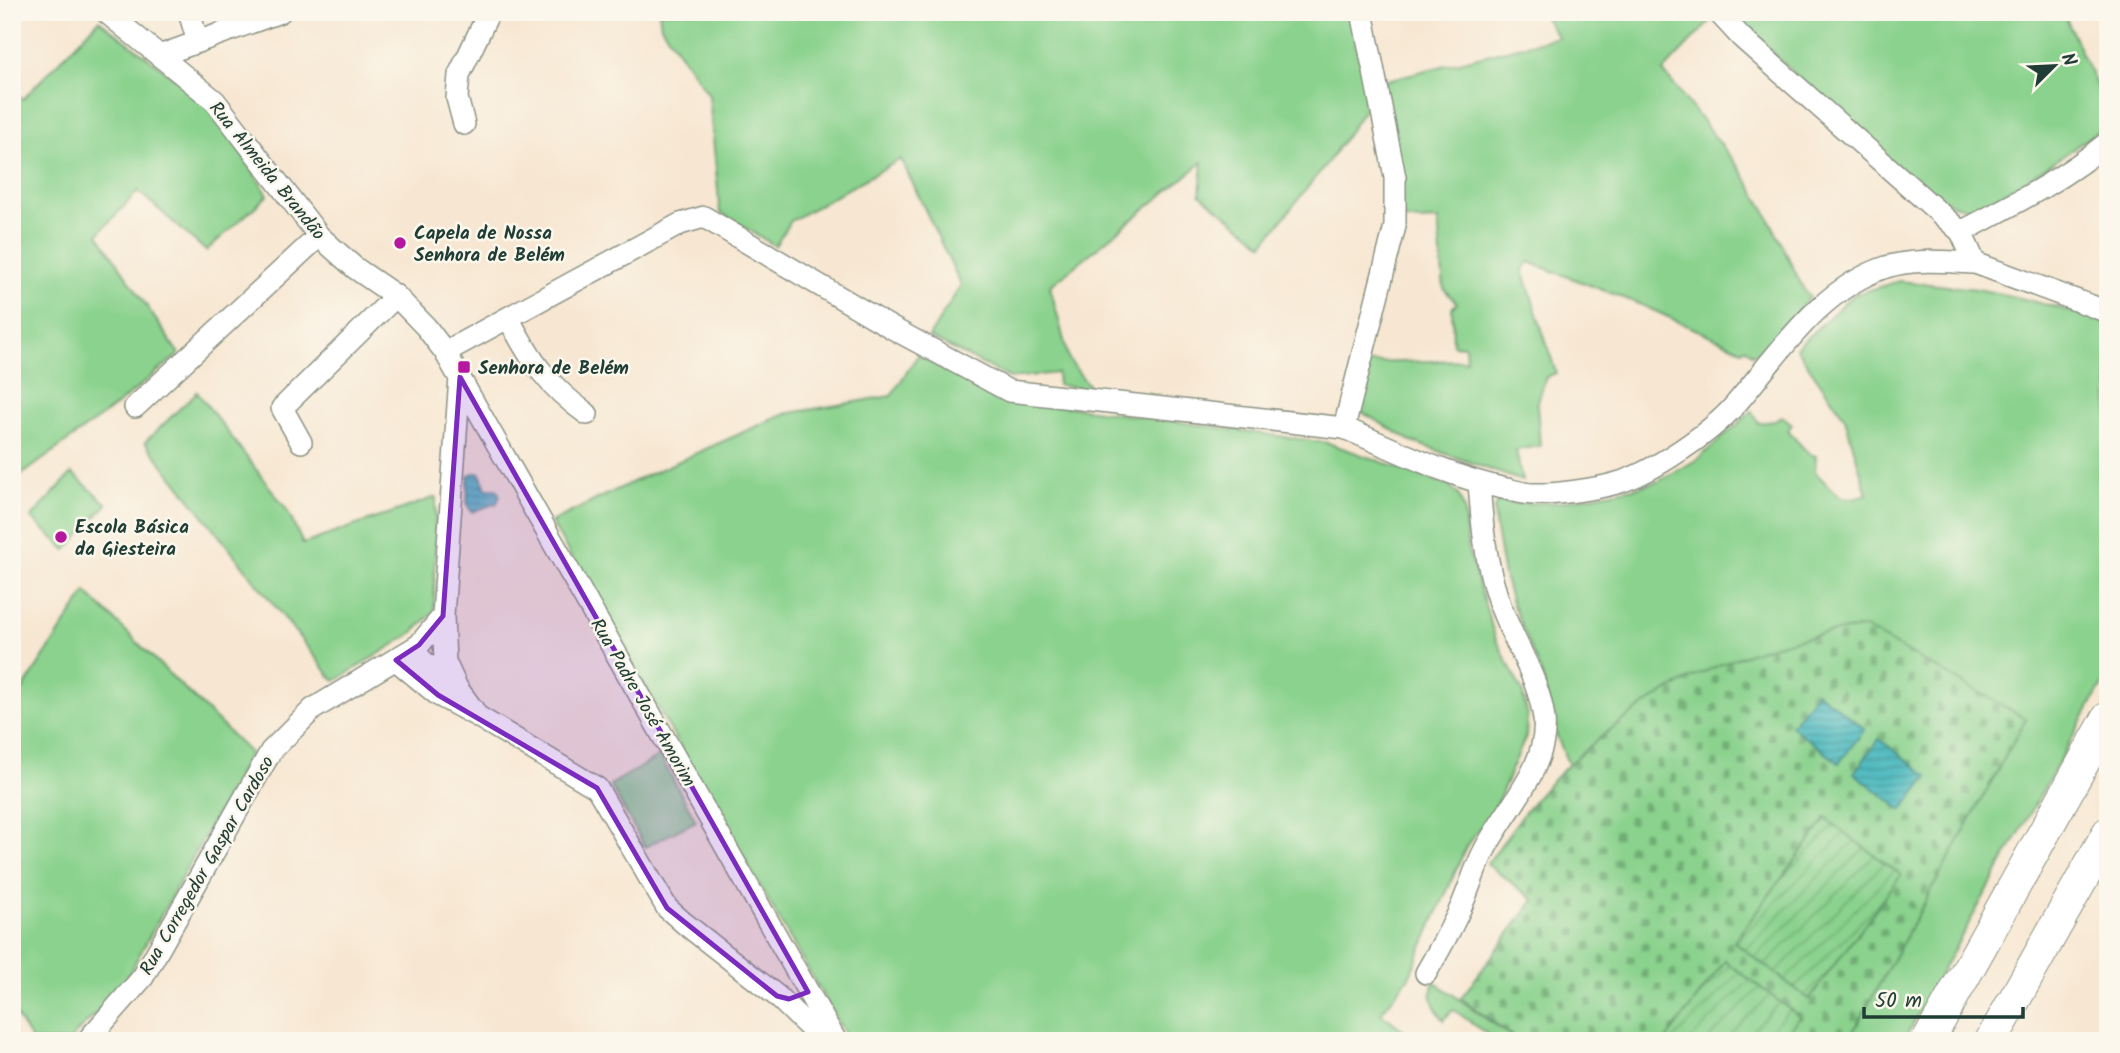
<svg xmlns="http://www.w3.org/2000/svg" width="2120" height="1053" font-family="Kalam,sans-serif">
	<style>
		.green { fill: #8ad28d; stroke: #548860; stroke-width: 2 }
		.cemetery { fill: url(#cemetery-stones); stroke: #548860; stroke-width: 2 }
		.garden { fill: url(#garden-furrows); stroke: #548860; stroke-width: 2 }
		.water { fill: url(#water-rules); stroke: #337a78; stroke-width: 2 }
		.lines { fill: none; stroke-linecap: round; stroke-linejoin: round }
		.minor-casing { stroke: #8b9283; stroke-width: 24 }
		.highway-casing { stroke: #8b9283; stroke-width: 34 }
		.minor { stroke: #fff; stroke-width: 21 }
		.highway { stroke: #fff; stroke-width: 32 }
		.marked { fill: #7b2cbf; fill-opacity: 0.2; stroke: #7b2cbf; stroke-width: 5; stroke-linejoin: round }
		.poi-dot { fill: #b5179e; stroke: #fbf7ec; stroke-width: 2.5 }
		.labels { text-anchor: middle; stroke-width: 5; stroke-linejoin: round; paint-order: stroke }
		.street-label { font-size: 19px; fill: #1f3d34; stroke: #fbf7ec }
		.poi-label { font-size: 19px; font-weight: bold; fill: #1f3d34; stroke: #fbf7ec; text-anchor: start }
	</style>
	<defs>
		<pattern id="cemetery-stones" width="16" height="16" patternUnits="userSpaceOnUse" patternTransform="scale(1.75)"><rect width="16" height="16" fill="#8ad28d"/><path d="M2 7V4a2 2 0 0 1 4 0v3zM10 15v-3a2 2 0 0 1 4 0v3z" fill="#70ac74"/></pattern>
		<pattern id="garden-furrows" width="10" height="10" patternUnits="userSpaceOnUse" patternTransform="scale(1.75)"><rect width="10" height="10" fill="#8ad28d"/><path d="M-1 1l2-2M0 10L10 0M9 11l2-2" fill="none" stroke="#70ac74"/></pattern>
		<pattern id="water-rules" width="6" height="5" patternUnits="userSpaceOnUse" patternTransform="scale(1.75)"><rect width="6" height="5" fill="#47b7bd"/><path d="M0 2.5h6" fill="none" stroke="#3b969a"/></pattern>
	</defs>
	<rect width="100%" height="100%" fill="#fbf7ec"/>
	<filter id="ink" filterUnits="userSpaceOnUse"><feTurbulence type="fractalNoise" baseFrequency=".0143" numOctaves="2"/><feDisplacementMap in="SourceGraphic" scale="14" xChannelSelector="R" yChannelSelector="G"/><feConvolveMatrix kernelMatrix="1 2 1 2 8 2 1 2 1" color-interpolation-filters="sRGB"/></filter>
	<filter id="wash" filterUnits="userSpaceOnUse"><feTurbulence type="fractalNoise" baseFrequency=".00686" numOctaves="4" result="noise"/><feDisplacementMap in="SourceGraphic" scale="28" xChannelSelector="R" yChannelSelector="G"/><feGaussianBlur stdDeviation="1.57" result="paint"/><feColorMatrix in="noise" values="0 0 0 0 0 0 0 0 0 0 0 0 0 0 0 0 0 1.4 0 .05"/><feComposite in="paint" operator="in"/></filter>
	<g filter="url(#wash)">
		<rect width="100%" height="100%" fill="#f7e7d2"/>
		<!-- green -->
		<path class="green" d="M659 12H1354L1371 99 1331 158 1263 244 1200 194 1203 162 1050 286 1069 360 1092 390 1058 385 1057 373 1010 378 929 337 961 285 901 159 791 221 775 246 720 212 709 95 661 26Z
			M1541 12H1711L1714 17 1663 71 1741 170 1764 208 1804 290 1810 296C1793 315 1777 344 1753 354L1745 347 1742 350 1637 303 1529 262 1523 270 1556 373 1546 377 1537 404 1540 446 1516 450 1522 481 1413 442 1360 411 1355 398 1368 363 1466 360 1465 346 1453 345 1452 308 1457 303 1444 289 1438 220 1419 221 1399 218 1383 81 1558 37Z
			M1732 12H2063L2108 111V124C2073 149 2039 174 2001 194 1992 199 1982 206 1972 208 1930 216 1768 47 1732 12Z
			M99 20 212 107 268 195 206 251 138 191 98 234 179 354 118 404 12 482V91L23 99Z
			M1899 281 1977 289 2020 298 2108 321V674L1903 1041H1792L1545 788 1569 766 1552 724 1543 678 1512 603 1504 576 1495 524 1494 509 1499 499 1513 504 1560 502 1633 488 1657 482 1698 459 1752 411 1758 423 1775 421 1782 416 1792 424 1788 431 1809 454 1816 456 1815 472C1834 490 1839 506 1867 494L1845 418 1796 348 1853 295Z
			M918 355 998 400 1056 405 1328 443 1450 486 1459 496 1464 509 1468 550 1495 637 1522 691 1527 713 1526 736 1495 808 1467 845 1409 977 1381 1013 1418 1041H849L551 522 639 479 784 414 891 396Z
			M197 392 287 510 303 544 436 497 434 612 411 634 335 681 331 677 145 442Z
			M72 473 107 504 66 550 31 518Z
			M86 592 250 753 123 985 69 1041H32L12 1009V706Z
			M660 756 696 821 645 847 610 785Z
			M1434 981 1517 1041H1496L1453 1009 1444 1020C1434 1008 1428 996 1434 981Z"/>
		<!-- cemetery -->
		<path class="cemetery" d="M1865 628 2026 719 1848 1041H1519L1461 998 1534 900 1487 864C1506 839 1524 810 1546 787 1634 697 1738 640 1865 628Z"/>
		<!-- garden -->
		<path class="garden" d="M1826 819 1901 875 1809 999 1734 942Z
			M1725 961 1800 1017 1782 1041H1665Z"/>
		<!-- water -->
		<path class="water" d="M473 473H480L486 489H497L500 496 497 503 472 512 467 505 468 476Z
			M1817 692 1865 729 1839 763 1791 726Z
			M1879 739 1928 776 1902 810 1854 773Z"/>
	</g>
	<g filter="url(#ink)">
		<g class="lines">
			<defs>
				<path id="minor" d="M106 12 215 101 319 236 355 268 396 296 426 327 445 352 836 1041
					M189 12 198 42
					M1362 12 1395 177V226L1344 428C1397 450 1451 478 1507 489 1515 491 1525 494 1533 494 1555 495 1596 489 1617 483 1652 473 1712 432 1735 405 1780 353 1818 290 1886 267 1915 258 1946 262 1975 263L1961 232 1741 37 1718 12
					M159 56 280 12
					M464 124 457 98 459 75 489 12
					M1961 232C2012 205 2064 179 2108 142
					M1975 263 2108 312
					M509 319C531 361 547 385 587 414
					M445 352 680 224 704 217 892 328 1009 391 1344 428
					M135 407 319 236
					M301 442 282 408 396 296
					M443 616 445 662 457 688 474 711
					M412 650 452 689
					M396 660 438 695 477 716 597 788 667 908 684 923 777 996 823 1041
					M1426 973C1438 952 1451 930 1461 907 1469 889 1474 871 1483 853 1503 812 1549 768 1544 719 1539 676 1511 639 1498 599 1485 561 1482 523 1479 483
					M87 1041 143 977 271 751 313 709 419 645 443 616 460 377"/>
				<path id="highway" d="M1928 1041 2108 718
					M1991 1041 2108 833"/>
			</defs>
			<!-- minor casing -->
			<use href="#minor" class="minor-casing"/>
			<!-- highway casing -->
			<use href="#highway" class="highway-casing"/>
			<!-- minor -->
			<use href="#minor" class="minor"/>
			<!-- highway -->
			<use href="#highway" class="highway"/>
		</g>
	</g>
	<!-- marked area -->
	<path class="marked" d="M460 377 808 992 789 999 777 996 667 908 597 788 438 695 396 660 419 645 443 616Z"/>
	<!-- markers -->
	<g class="poi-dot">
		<circle cx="400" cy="243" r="7"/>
		<rect x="457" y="360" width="14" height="14" rx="3.5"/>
		<circle cx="61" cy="537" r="7"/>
	</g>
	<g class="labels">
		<!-- street labels -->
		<g class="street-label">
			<text transform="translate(268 170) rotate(51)" y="7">Rua Almeida Brandão</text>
			<text transform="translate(644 702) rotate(60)" y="7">Rua Padre José Amorim</text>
			<text transform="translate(206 865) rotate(-60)" y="7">Rua Corregedor Gaspar Cardoso</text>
		</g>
		<!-- poi labels -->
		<g class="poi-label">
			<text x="414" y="239">Capela de Nossa<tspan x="414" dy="22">Senhora de Belém</tspan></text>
			<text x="478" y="374">Senhora de Belém</text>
			<text x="75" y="533">Escola Básica<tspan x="75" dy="22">da Giesteira</tspan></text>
		</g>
	</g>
	<!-- margin -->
	<rect width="2120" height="1053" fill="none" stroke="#fbf7ec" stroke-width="42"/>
	<!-- north arrow -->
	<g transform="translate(2054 66) rotate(66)" stroke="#fbf7ec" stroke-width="5" paint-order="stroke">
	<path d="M0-5L12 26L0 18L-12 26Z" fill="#1f3d34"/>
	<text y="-10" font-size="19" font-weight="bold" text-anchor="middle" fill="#1f3d34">N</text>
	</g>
	<!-- scale -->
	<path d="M1864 1007v10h159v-10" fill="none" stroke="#1f3d34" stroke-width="3.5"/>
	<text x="1875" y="1007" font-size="21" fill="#1f3d34" stroke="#fbf7ec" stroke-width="5" paint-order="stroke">50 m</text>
</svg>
